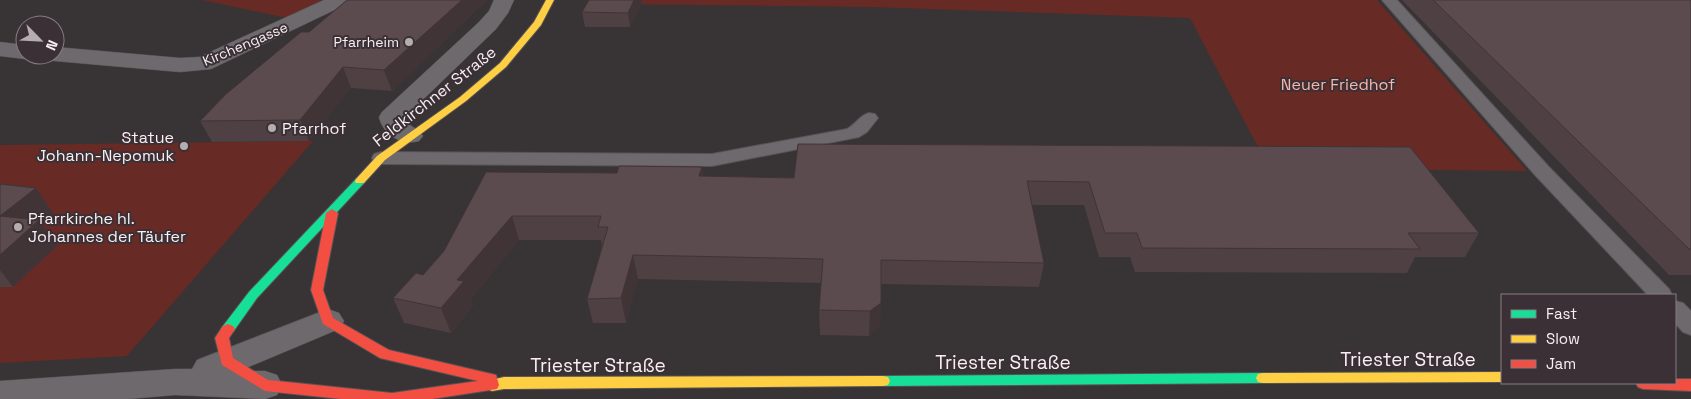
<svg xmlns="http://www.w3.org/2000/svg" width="1691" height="399" font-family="'Space Grotesk',sans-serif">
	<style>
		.green { fill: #682a24 }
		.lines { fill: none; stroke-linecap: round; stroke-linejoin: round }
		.lane-casing { stroke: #575255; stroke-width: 2 }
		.street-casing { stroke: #575255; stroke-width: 1 }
		.fast-casing { stroke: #575255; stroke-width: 2 }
		.slow-casing { stroke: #575255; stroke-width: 2 }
		.jam-casing { stroke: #575255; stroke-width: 2 }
		.lane { fill: #6e696c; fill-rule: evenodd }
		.street { fill: #6e696c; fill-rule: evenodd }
		.fast { fill: #16e098; fill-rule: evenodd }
		.slow { fill: #ffcf43; fill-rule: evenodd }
		.jam { fill: #f24e42; fill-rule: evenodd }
		.wall { fill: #4e4043 }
		.shaded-wall { fill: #403437 }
		.building { fill: #5b4a4e; stroke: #403437 }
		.poi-dot { fill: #b4aeb0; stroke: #3b3035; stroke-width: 2 }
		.labels { text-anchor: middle; stroke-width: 4; stroke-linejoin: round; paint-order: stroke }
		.far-poi-label { font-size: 14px; fill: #f7f0f3; stroke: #3b3035; text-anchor: end }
		.far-street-label { font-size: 14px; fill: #f7f0f3; stroke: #3b3035 }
		.park-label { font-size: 16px; fill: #f9b6ab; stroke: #3b3035 }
		.street-label { font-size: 16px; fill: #f7f0f3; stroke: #3b3035 }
		.poi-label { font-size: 16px; fill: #f7f0f3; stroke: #3b3035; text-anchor: start }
		.near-street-label { font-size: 19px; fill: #f7f0f3; stroke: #3b3035 }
	</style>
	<rect width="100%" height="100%" fill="#383335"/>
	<!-- green -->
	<path class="green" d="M202 0H322L287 18Z
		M592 0H1377L1527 171 1269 168 1190 18 870 7 613 4Z
		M313 141 127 356 0 363V145Z"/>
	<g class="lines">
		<defs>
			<path id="lane" d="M1382 0H1397L1549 167 1669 289 1672 295H1648L1535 175Z
				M869 113 875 114 878 118 867 132 859 137 712 166 381 164 374 162 372 158 374 154 381 152 712 154 847 129C856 124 860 115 869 113Z
				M1675 301 1683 303 1691 311V335L1683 332 1675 323Z"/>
			<path id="street" d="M324 0H350L347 4 211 69 180 72 55 61 47 59 45 55H55V47L180 58 199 57Z
				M494 0H514L508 13 496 29 404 118V121L419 131 423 136 419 141C402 146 383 135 379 117L382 112 478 23 489 11Z
				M0 42 25 45V55H34L25 59 0 56Z
				M328 309 339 313 344 321 339 329 239 371H265L277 375 282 385 277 395 265 399 175 395 128 399H0V381L175 369H192L197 360Z"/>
			<path id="fast" d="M360 178 365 181 364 183 257 298 233 332 228 334 223 332 221 329 223 326 249 292 356 179Z
				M1263 373 1268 374 1270 378 1268 382 1263 383 883 386 878 385 876 381 878 377 883 376Z"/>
			<path id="slow" d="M546 0H554L541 25 506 67 466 101 385 160 364 183H356L355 181 356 179 377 156 460 97 500 63 534 22Z
				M1502 372V382L1263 383 1258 382 1256 378 1258 374 1263 373Z
				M883 376 888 377 890 381 888 385 883 386 504 389 492 391 487 389 485 385 487 381 504 377Z"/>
			<path id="jam" d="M332 209 338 213 323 290 333 318 389 350 496 375 499 385 497 389 432 399H341L265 391 222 365 215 338 223 326 228 324 233 326 235 329 229 338 233 358 268 380 392 393 478 381 380 358 323 324 311 290 326 213Z
				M1675 379H1691V391L1643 389 1638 387 1636 383H1675Z"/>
		</defs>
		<!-- lane casing -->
		<use href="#lane" class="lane-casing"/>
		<!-- street casing -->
		<use href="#street" class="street-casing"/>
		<!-- fast casing -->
		<use href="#fast" class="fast-casing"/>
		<!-- slow casing -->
		<use href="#slow" class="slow-casing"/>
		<!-- jam casing -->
		<use href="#jam" class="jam-casing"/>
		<!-- lane -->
		<use href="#lane" class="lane"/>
		<!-- street -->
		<use href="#street" class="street"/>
		<!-- fast -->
		<use href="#fast" class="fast"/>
		<!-- slow -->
		<use href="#slow" class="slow"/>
		<!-- jam -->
		<use href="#jam" class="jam"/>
	</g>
	<!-- wall -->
	<path class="wall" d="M487 0 392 91 351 88 309 141 212 142 200 121 309 32Z
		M589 0H643L630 27H585L582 12Z
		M1402 0H1691V275H1669Z
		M798 144 1479 233 1465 257H1415L1407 273 1135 272 1130 257H1099L1084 205H1032L1044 263 1039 287 881 284 880 327 869 336 820 335 819 310 821 283 638 279 626 323H593L587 299 602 246 601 240H519L470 300 473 306 451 333 404 323 393 298 423 275 444 251 486 172 617 173 702 167 703 176 794 178Z
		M0 184 36 188 53 213 41 223 58 245 13 287H0Z"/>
	<!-- shaded-wall -->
	<path class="shaded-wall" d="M462 0H487L392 91 384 70Z
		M634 0H643L630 27 628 13Z
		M343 67 351 88 309 141 300 120Z
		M702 167 704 191 699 176Z
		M36 188 53 213 41 223 58 245 13 287 0 270V216Z
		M512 216 519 240 470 300 473 306 451 333 441 308 457 280Z
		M633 255 638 279 626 323 621 298Z
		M881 303 880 327 869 336 870 311Z"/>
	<!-- building -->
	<path class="building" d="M347 0H462L384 70 343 67 300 120 200 121 226 94 301 32H309Z
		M589 0H634L628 13 582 12Z
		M1433 0H1691V249H1689Z
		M798 144 1410 147 1479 233H1408L1420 249 1142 248 1137 233H1105L1089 182 1027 181 1044 263 881 260V303L870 311 819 310 823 259 633 255 621 298 587 299 608 227H598L601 216H512L457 280 464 281 441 308 393 298 416 273 423 275 444 251 486 172 617 173 619 166 702 167 699 176 794 178Z
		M0 184 36 188 0 216Z
		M0 216 39 220 0 255Z"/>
	<!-- markers -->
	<g class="poi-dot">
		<circle cx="409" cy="42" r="5"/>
		<circle cx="272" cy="128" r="5"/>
		<circle cx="184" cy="146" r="5"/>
		<circle cx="18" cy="227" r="5"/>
	</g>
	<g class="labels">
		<!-- far-poi labels -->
		<g class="far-poi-label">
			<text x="399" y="47">Pfarrheim</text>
		</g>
		<!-- far-street labels -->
		<g class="far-street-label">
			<text transform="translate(245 44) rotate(-23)" y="5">Kirchengasse</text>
		</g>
		<!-- park labels -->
		<g class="park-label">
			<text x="1338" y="90">Neuer Friedhof</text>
		</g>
		<!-- street labels -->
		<g class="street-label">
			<text transform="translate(434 96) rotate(-38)" y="6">Feldkirchner Straße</text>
		</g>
		<!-- poi labels -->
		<g class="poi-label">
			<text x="282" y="134">Pfarrhof</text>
			<text x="174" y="143" text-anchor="end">Statue<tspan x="174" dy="18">Johann-Nepomuk</tspan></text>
			<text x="28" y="224">Pfarrkirche hl.<tspan x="28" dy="18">Johannes der Täufer</tspan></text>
		</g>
		<!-- near-street labels -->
		<g class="near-street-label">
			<text x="1408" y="366">Triester Straße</text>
			<text x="1003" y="369">Triester Straße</text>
			<text x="598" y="372">Triester Straße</text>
		</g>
	</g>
	<!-- legend -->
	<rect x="1501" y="294" width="175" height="90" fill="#3b3035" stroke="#867d81"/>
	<rect x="1511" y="310" width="25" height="8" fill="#16e098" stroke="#867d81"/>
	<text x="1546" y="319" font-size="15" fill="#f7f0f3">Fast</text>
	<rect x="1511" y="335" width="25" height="8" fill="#ffcf43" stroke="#867d81"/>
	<text x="1546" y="344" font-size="15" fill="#f7f0f3">Slow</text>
	<rect x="1511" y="360" width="25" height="8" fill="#f24e42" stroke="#867d81"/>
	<text x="1546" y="369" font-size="15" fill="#f7f0f3">Jam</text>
	<!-- north arrow -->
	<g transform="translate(40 40) rotate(114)"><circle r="24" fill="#3b3035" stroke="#867d81"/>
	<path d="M0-4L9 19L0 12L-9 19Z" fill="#b4aeb0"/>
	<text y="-8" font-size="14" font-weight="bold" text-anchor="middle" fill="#f7f0f3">N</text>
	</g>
</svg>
